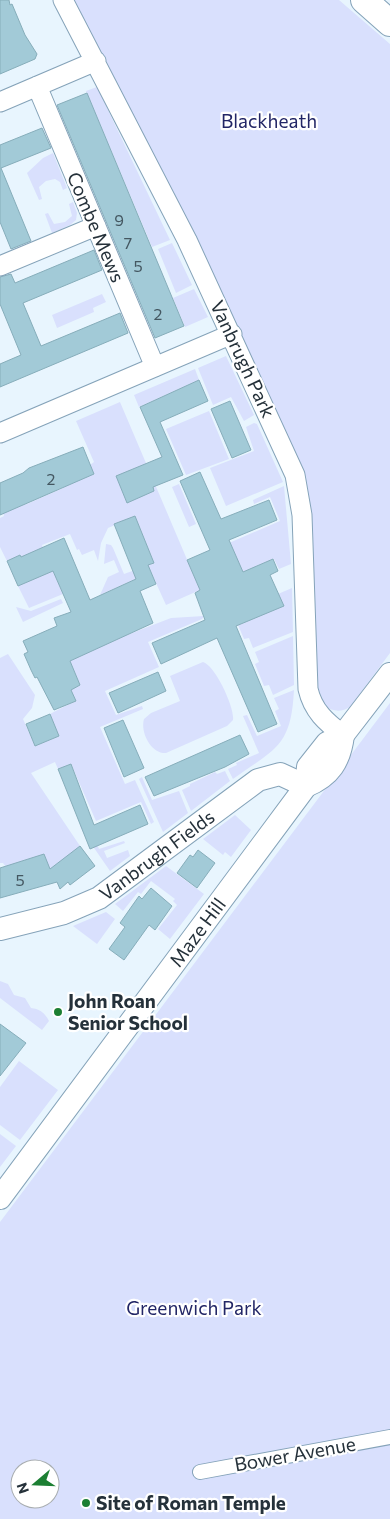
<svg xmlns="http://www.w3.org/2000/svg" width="390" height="1519" font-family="Commissioner,sans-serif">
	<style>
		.green { fill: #d9e0fd; fill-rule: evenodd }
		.building { fill: #a2cad7; stroke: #86adba }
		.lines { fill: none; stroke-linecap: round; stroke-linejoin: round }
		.pedestrian-casing { stroke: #85a3b9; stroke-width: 16 }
		.minor-casing { stroke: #85a3b9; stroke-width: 21 }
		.tertiary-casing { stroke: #85a3b9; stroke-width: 24 }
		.secondary-casing { stroke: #85a3b9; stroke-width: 28 }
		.pedestrian { stroke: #fff; stroke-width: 14 }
		.minor { stroke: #fff; stroke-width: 19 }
		.tertiary { stroke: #fff; stroke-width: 22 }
		.secondary { stroke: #fff; stroke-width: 26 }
		.poi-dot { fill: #1c7f33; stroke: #fff; stroke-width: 2 }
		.labels { text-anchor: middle; stroke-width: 4.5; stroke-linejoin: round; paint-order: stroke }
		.number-label { font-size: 16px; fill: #445761 }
		.park-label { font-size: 19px; fill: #222666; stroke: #fff }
		.street-label { font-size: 19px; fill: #25313a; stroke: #fff }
		.poi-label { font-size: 19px; font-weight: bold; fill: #25313a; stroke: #fff; text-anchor: start }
	</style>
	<rect width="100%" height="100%" fill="#e8f5fe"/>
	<!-- green -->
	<path class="green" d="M72 0H339L390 44V653L350 707C342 712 333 712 325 706L318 690 310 518Z
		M97 87 170 240 152 247 86 91Z
		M53 153 67 188 63 190 60 182 55 179 46 181 39 187 42 199 39 200 27 173 43 158Z
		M73 202 77 213 76 220 70 225 52 233 45 214 48 213 54 224 65 222 72 216 69 204Z
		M172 243 192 285 176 293 158 249Z
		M194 289 208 317 185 327 173 298Z
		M102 294 106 302 93 308 94 312 57 328 52 315Z
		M226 356 254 415 244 421 231 397 213 405 198 368Z
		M195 369 199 380 139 407 134 395Z
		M120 402 200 590 166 605 151 572 100 595 108 577 119 572 114 560 104 564 106 544 111 545 113 548 124 574 154 563 135 516 108 528 101 543 98 561 94 550 82 555 79 549 77 550 70 534 42 545 63 594 29 608 18 586 31 580 20 555 7 561 0 547V518L4 516 3 513 11 510 9 506 27 504 63 488 62 484 94 474 90 465 94 462 76 421Z
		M209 411 229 459 186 475 166 429Z
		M254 423 257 424 283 482 226 506 210 468 254 451 246 427Z
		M179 484 196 524 189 527 172 487Z
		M284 486 291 564 279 569 274 559 243 572 229 543 280 521 270 497 254 504 253 500Z
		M292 588 293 632 253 648 249 638 244 639 238 625 283 606 278 594Z
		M61 599 63 603 23 622 16 607 31 611Z
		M204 616 202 619 148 642 159 667 105 691 116 715 142 706 143 709 100 727 125 784 135 780 154 822 151 824 141 802 96 821 71 764 58 769 55 762 31 773 80 846 50 870 44 854 6 867 3 863H0V658L8 654 35 695 32 708 23 719 35 746 59 736 50 714 75 701 71 690 80 685 75 673 50 656 119 638 171 618Z
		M293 636 294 685 273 695 269 685 264 686 255 664 259 662 255 652Z
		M203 662C215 665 235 708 233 720L227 726 166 753C151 754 140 732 144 719L151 713 180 701 170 676Z
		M294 690C291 747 276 748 233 779L228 769 237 765 236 763 259 753 243 716 247 715 257 736 281 726 275 711 279 709 274 698Z
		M390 703V1519H0V1222ZM20 1469H50V1499H20Z
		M225 771 230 781 191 811 182 790 190 786V784L215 772 217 774Z
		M142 777 152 800 179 791 188 813 163 832 139 779Z
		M235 815 251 830 231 857 225 852 223 855 203 839Z
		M88 822 99 849 124 841 125 843 104 851 107 858 128 850 130 856 110 871 83 832 80 826Z
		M166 866 204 894 170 939 158 929 177 905 173 901 175 899 151 881 141 894 138 892 123 911 115 904Z
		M106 912 115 919 97 944 73 926Z
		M0 981 8 984 14 995 25 998 31 1008C40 1009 45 1013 49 1021L42 1030 0 998Z
		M19 1061 58 1090 20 1140 0 1125V1087Z
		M0 1134 16 1146 0 1167Z"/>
	<!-- building -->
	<path class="building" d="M0 0H9L10 5 12 4 25 35 37 54 35 59 0 74Z
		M87 93 184 326 155 338 57 105Z
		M42 128 51 148 1 168 31 241 11 249 0 222V145Z
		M94 250 102 270 23 303 41 346 120 313 128 333 0 387V364L21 355 0 304V277L11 274 15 283Z
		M199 380 208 401 160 422 183 475 153 487 154 491 127 503 116 476 162 457 140 407Z
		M230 401 251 450 232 458 211 409Z
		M83 447 94 474 0 515V483L23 473 29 468Z
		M200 472 221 519 269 500 277 520 229 540 243 572 273 559 278 571 270 575 284 606 236 626 277 724 258 732 217 638 161 664 152 643 205 620 195 593 200 590 187 560 210 550 180 481Z
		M135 516 154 563 148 565 156 584 140 591 153 623 70 661 80 685 71 690 76 701 54 710 37 677 35 678 31 670 24 654 28 652 23 641 57 626 54 618 71 612 53 571 18 586 7 561 20 555 21 557 64 538 90 600 136 579 114 524Z
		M158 672 166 691 118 713 109 693Z
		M50 714 59 736 35 746 26 724Z
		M123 720 144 768 124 777 104 728Z
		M240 735 249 754 225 767 154 796 145 777Z
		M71 764 94 825 140 805 148 824 90 849 58 769Z
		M80 846 95 866 70 885 68 882 60 889 57 882 0 898V868L44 854 50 869Z
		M198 850 215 863 197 888 177 873 190 855 193 857Z
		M151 888 172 906 155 930 149 925 124 960 109 949 125 927 120 923 139 896 142 899Z
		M0 1024 26 1043 0 1076Z"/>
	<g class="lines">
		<defs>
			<path id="pedestrian" d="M200 1472 390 1437"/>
			<path id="minor" d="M63 0 187 240 295 475 302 515 308 689C313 711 326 722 343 735
				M37 86 155 367
				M0 102 96 61
				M0 266 96 226
				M0 433 232 334"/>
			<g id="tertiary">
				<path d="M306 786C330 776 340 761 343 735"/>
				<path id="s1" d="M0 929 64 913 99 898 258 780 280 774 306 786"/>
				<path id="s2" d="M0 1198 306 786 308 767 327 743 343 735 390 674"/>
			</g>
			<path id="secondary" d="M364 0 390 23"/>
		</defs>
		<!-- pedestrian casing -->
		<use href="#pedestrian" class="pedestrian-casing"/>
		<!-- minor casing -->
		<use href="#minor" class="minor-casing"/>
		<!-- tertiary casing -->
		<use href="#tertiary" class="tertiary-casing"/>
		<!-- secondary casing -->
		<use href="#secondary" class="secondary-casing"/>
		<!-- pedestrian -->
		<use href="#pedestrian" class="pedestrian"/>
		<!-- minor -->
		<use href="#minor" class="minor"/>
		<!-- tertiary -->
		<use href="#tertiary" class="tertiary"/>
		<!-- secondary -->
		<use href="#secondary" class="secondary"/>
	</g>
	<!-- markers -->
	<g class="poi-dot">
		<circle cx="58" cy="1012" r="5"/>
		<circle cx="86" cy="1503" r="5"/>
	</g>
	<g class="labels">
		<!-- number labels -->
		<g class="number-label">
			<text x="119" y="226">9</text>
			<text x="128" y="249">7</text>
			<text x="138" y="272">5</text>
			<text x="158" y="320">2</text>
			<text x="51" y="485">2</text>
			<text x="20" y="886">5</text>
		</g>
		<!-- park labels -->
		<g class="park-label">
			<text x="269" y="128">Blackheath</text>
			<text x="194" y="1315">Greenwich Park</text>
		</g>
		<!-- street labels -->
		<g class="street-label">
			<text transform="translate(96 227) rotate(67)" y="7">Combe Mews</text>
			<text transform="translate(243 359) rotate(65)" y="7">Vanbrugh Park</text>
			<text dy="7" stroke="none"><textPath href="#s1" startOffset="176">Vanbrugh Fields</textPath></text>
			<text dy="7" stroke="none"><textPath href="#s2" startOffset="331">Maze Hill</textPath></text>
			<text transform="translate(295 1454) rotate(-10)" y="7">Bower Avenue</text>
		</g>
		<!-- poi labels -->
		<g class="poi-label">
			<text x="68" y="1008">John Roan<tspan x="68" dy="22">Senior School</tspan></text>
			<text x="96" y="1510">Site of Roman Temple</text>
		</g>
	</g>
	<!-- north arrow -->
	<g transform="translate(35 1484) rotate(251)"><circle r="24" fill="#ffffff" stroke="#a8adb0"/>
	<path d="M0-4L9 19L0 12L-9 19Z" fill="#1c7f33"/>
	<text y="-8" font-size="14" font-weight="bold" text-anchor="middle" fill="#25313a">N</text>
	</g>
</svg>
